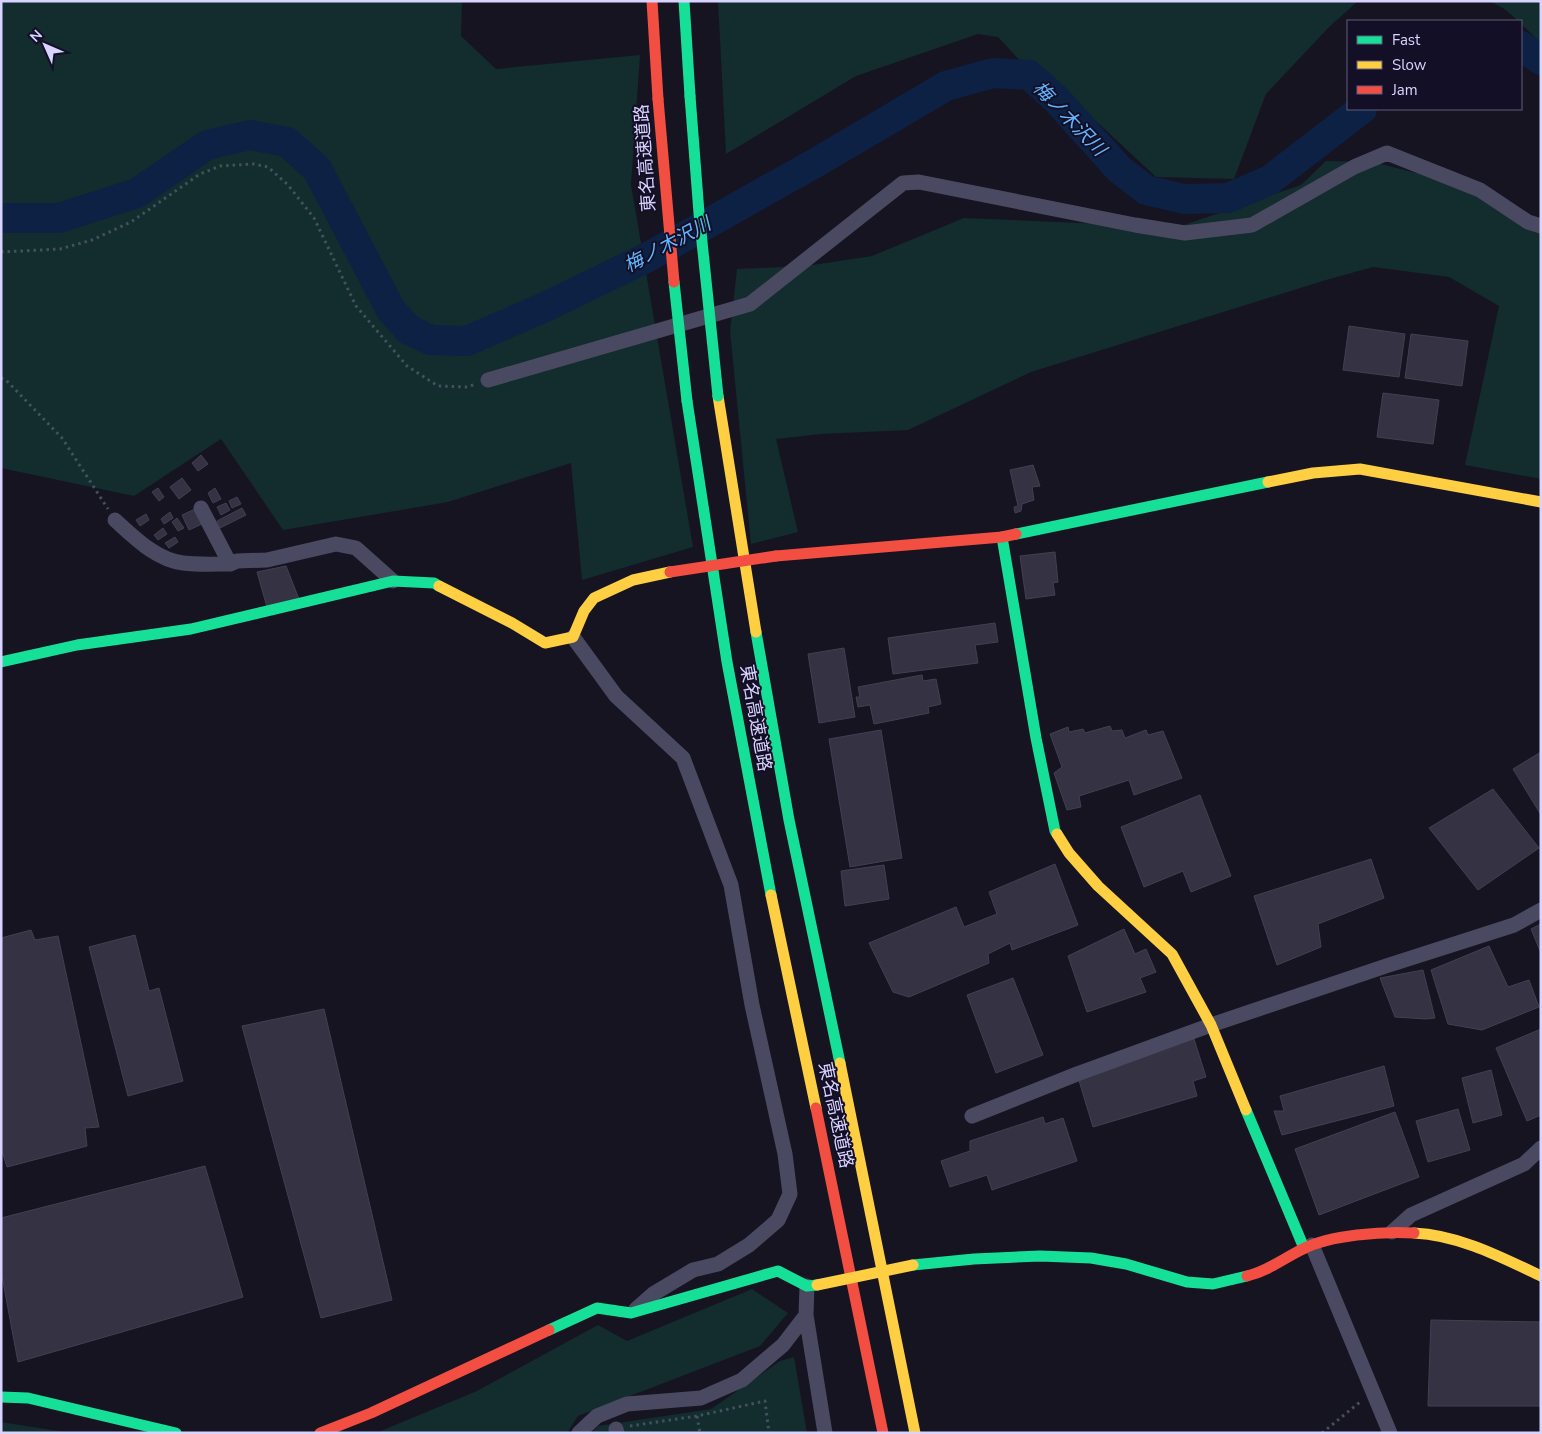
<svg xmlns="http://www.w3.org/2000/svg" width="1542" height="1434" font-family="'Nunito Sans','Noto Sans JP',sans-serif">
	<style>
		.green { fill: #132c2d }
		.lines { fill: none; stroke-linecap: round; stroke-linejoin: round }
		.river { stroke: #0d2144; stroke-width: 30 }
		.building { fill: #343243; stroke: #433f54 }
		.path { stroke: #44505f; stroke-width: 3; stroke-dasharray: 2.5 4; stroke-linecap: butt }
		.street { stroke: #4a4962; stroke-width: 15 }
		.fast { stroke: #16e098; stroke-width: 11 }
		.slow { stroke: #ffcf43; stroke-width: 11 }
		.jam { stroke: #f24e42; stroke-width: 11 }
		.fast-bridge { stroke: #16e098; stroke-width: 11 }
		.slow-bridge { stroke: #ffcf43; stroke-width: 11 }
		.jam-bridge { stroke: #f24e42; stroke-width: 11 }
		.labels { text-anchor: middle; stroke-width: 4; stroke-linejoin: round; paint-order: stroke }
		.street-label { font-size: 18px; fill: #d9d4ff; stroke: #130f26 }
		.water-label { font-size: 19px; font-style: italic; fill: #62b6ff; stroke: #130f26 }
	</style>
	<rect width="100%" height="100%" fill="#161421"/>
	<!-- green -->
	<path class="green" d="M1 1H462L461 36 496 69 640 55 631 185 693 547 582 580 571 463 448 502 283 530 221 439 134 496 1 468Z
		M718 1H1358L1329 27 1266 94 1234 179 1156 177 1069 96 1027 68 998 37 978 34 856 76 726 154Z
		M1490 1H1541V43L1521 24V21H1518L1506 10Z
		M1326 161 1373 162 1460 184 1541 232V479L1465 465 1499 306 1449 277 1373 267 1326 280 1031 372 908 430 821 434 776 439 798 532 751 544 730 331 737 269 806 266 872 256 964 218 1178 227 1301 185Z
		M752 1289 788 1313 760 1346 578 1416 567 1433H376L477 1391 598 1325 627 1341Z
		M794 1357 807 1433H592L598 1426 711 1409 780 1361Z
		M1 1422 71 1433H1Z"/>
	<g class="lines">
		<!-- river -->
		<path class="river" d="M1521 46 1541 60
			M1 218H59L137 193 207 145 250 135 287 142 317 169 391 310 409 330 431 340 467 341 545 307 648 257 817 162 946 86 993 73 1029 75 1055 98 1119 169 1146 190 1184 199 1228 198 1270 180 1362 109"/>
	</g>
	<!-- building -->
	<path class="building" d="M1349 326 1405 334 1399 377 1343 370Z
		M1411 334 1468 341 1462 386 1405 378Z
		M1383 393 1439 400 1433 444 1377 437Z
		M201 455 208 464 198 471 192 463Z
		M1033 465 1040 486 1032 487 1034 500 1022 504 1021 511 1015 513 1014 507 1018 506 1010 470Z
		M182 478 191 490 179 499 170 487Z
		M158 488 164 497 159 501 152 492Z
		M215 488 221 499 213 503 208 493Z
		M237 497 241 504 232 508 229 501Z
		M226 503 230 510 221 515 217 507Z
		M242 508 246 515 220 528 217 521Z
		M195 509 202 524 189 530 182 515Z
		M170 512 173 518 164 524 161 519Z
		M146 514 149 520 140 526 136 520Z
		M177 518 184 528 178 531 172 522Z
		M163 528 167 534 158 540 154 535Z
		M175 537 178 542 169 548 165 543Z
		M1055 552 1058 582 1053 583 1055 595 1026 599 1020 556Z
		M286 566 299 599 267 607 257 572Z
		M995 623 998 642 975 645 978 663 893 674 888 638Z
		M844 648 855 717 819 723 808 654Z
		M922 675 923 681 936 679 941 704 928 707 929 713 874 724 870 705 858 707 856 697H860L858 687Z
		M1110 726 1112 731 1122 730 1125 738 1146 730 1148 735 1163 731 1182 778 1134 795 1129 780 1079 796 1081 807 1067 810 1054 773 1062 767 1050 734 1068 727 1069 732 1083 729 1085 733Z
		M881 730 902 858 850 867 829 739Z
		M1541 752V815L1513 769Z
		M1493 789 1539 848 1478 890 1429 828Z
		M1200 795 1231 876 1191 892 1183 871 1144 887 1121 827Z
		M1371 859 1384 898 1318 924 1321 947 1277 965 1254 896Z
		M1055 864 1078 925 1012 950 1010 943 988 954 989 963 909 997 893 992 869 943 956 907 964 927 997 914 989 892Z
		M884 865 889 899 845 906 841 871Z
		M1541 924V953L1531 929Z
		M1124 929 1135 954 1146 949 1156 972 1140 978 1146 992 1087 1012 1068 956Z
		M31 930 35 940 58 936 99 1127 85 1128 87 1146 7 1167 1 1148V938Z
		M135 935 149 991 159 988 183 1081 128 1096 89 947Z
		M1489 946 1508 987 1529 980 1539 1007 1482 1030 1448 1024 1431 970Z
		M1423 970 1435 1018 1426 1019 1395 1017 1380 978Z
		M1013 978 1043 1055 996 1073 967 995Z
		M324 1009 392 1300 321 1318 242 1026Z
		M1541 1029V1115L1527 1121 1496 1048Z
		M1194 1039 1206 1077 1193 1081 1197 1096 1093 1127 1077 1074Z
		M1384 1066 1394 1106 1282 1135 1274 1111H1284L1280 1096Z
		M1491 1070 1502 1115 1473 1123 1462 1078Z
		M1458 1109 1470 1150 1428 1162 1416 1121Z
		M1395 1112 1419 1177 1319 1215 1295 1149Z
		M1043 1117 1045 1124 1063 1118 1077 1161 992 1190 987 1175 950 1187 941 1161 970 1151V1141Z
		M205 1166 243 1297 18 1362 1 1271V1218Z
		M1431 1320 1541 1322V1406H1428Z"/>
	<g class="lines">
		<!-- path -->
		<path class="path" d="M1 252 60 249 92 240 131 222 200 174 220 166 254 164 268 167 288 185 314 218 356 306 407 366 438 386 468 387 475 384
			M1 378 6 380 62 438 108 509
			M697 1416 700 1433
			M630 1426 697 1416 765 1401 769 1433
			M1322 1433 1360 1402"/>
		<!-- street -->
		<path class="street" d="M488 380 750 304 903 183 919 182 1135 225 1185 233 1252 225 1354 167 1387 153 1480 190 1528 222 1541 226
			M201 508 230 564
			M115 520C134 537 156 560 183 563 199 565 215 564 230 564L237 561 267 560 336 544 356 548 393 581
			M573 637 616 696 683 758 731 885 752 1005 785 1154 790 1194 778 1220 749 1245 718 1264 693 1270 653 1294 636 1309
			M972 1116 1077 1074 1211 1025 1386 966 1514 925 1541 910
			M1392 1232 1411 1215 1524 1164 1541 1148
			M1312 1245 1390 1433
			M807 1286 806 1315 825 1433
			M616 1429 617 1433
			M579 1433 597 1416 627 1404 701 1398 742 1380 783 1345 806 1315"/>
		<!-- fast -->
		<path class="fast" d="M684 1 690 96
			M687 401 727 662 771 895
			M1016 534 1268 482
			M1002 537 1036 738 1055 831 1057 834
			M756 632 789 820 840 1063
			M1 662 77 645 191 629 393 581 434 583 439 586
			M1246 1110 1304 1248
			M913 1265 974 1259 1040 1256 1091 1258 1126 1264 1187 1282 1213 1284 1247 1276
			M549 1330 597 1308 631 1313 778 1271 807 1286 817 1285
			M1 1397 28 1398 176 1433"/>
		<!-- slow -->
		<path class="slow" d="M718 396 756 632
			M1268 482 1313 473 1360 469 1541 502
			M439 586 512 623 545 643 573 637 584 611 594 598 633 580 670 572
			M1057 834 1069 853 1098 886 1172 954 1211 1025 1246 1110
			M771 895 816 1108
			M840 1063 915 1433
			M1414 1233C1459 1235 1501 1257 1541 1276"/>
		<!-- jam -->
		<path class="jam" d="M652 1 658 99
			M776 556 1002 537 1016 534
			M816 1108 883 1433
			M1247 1276C1268 1271 1284 1258 1303 1249 1330 1235 1383 1231 1414 1233
			M320 1433 371 1413 549 1330"/>
		<!-- fast-bridge -->
		<path class="fast-bridge" d="M690 96 699 213 718 396
			M674 282 687 401"/>
		<!-- slow-bridge -->
		<path class="slow-bridge" d="M817 1285 913 1265"/>
		<!-- jam-bridge -->
		<path class="jam-bridge" d="M658 99 674 282
			M670 572 776 556"/>
	</g>
	<g class="labels">
		<!-- street labels -->
		<g class="street-label">
			<text transform="translate(645 158) rotate(-94)" y="6">東名高速道路</text>
			<text transform="translate(756 718) rotate(80)" y="6">東名高速道路</text>
			<text transform="translate(836 1115) rotate(78)" y="6">東名高速道路</text>
		</g>
		<!-- water labels -->
		<g class="water-label">
			<text transform="translate(1070 118) rotate(46)" y="7">梅ノ木沢川</text>
			<text transform="translate(667 244) rotate(-28)" y="7">梅ノ木沢川</text>
		</g>
	</g>
	<!-- border -->
	<rect width="1542" height="1434" fill="none" stroke="#d9d4ff" stroke-width="5"/>
	<!-- legend -->
	<rect x="1347" y="20" width="175" height="90" fill="#130f26" stroke="#625e7d"/>
	<rect x="1357" y="36" width="25" height="8" fill="#16e098" stroke="#625e7d"/>
	<text x="1392" y="45" font-size="15" fill="#d9d4ff">Fast</text>
	<rect x="1357" y="61" width="25" height="8" fill="#ffcf43" stroke="#625e7d"/>
	<text x="1392" y="70" font-size="15" fill="#d9d4ff">Slow</text>
	<rect x="1357" y="86" width="25" height="8" fill="#f24e42" stroke="#625e7d"/>
	<text x="1392" y="95" font-size="15" fill="#d9d4ff">Jam</text>
	<!-- north arrow -->
	<g transform="translate(45 45) rotate(315)" stroke="#130f26" stroke-width="4" paint-order="stroke">
	<path d="M0-4L9 19L0 12L-9 19Z" fill="#d9d4ff"/>
	<text y="-8" font-size="14" font-weight="bold" text-anchor="middle" fill="#d9d4ff">N</text>
	</g>
</svg>
